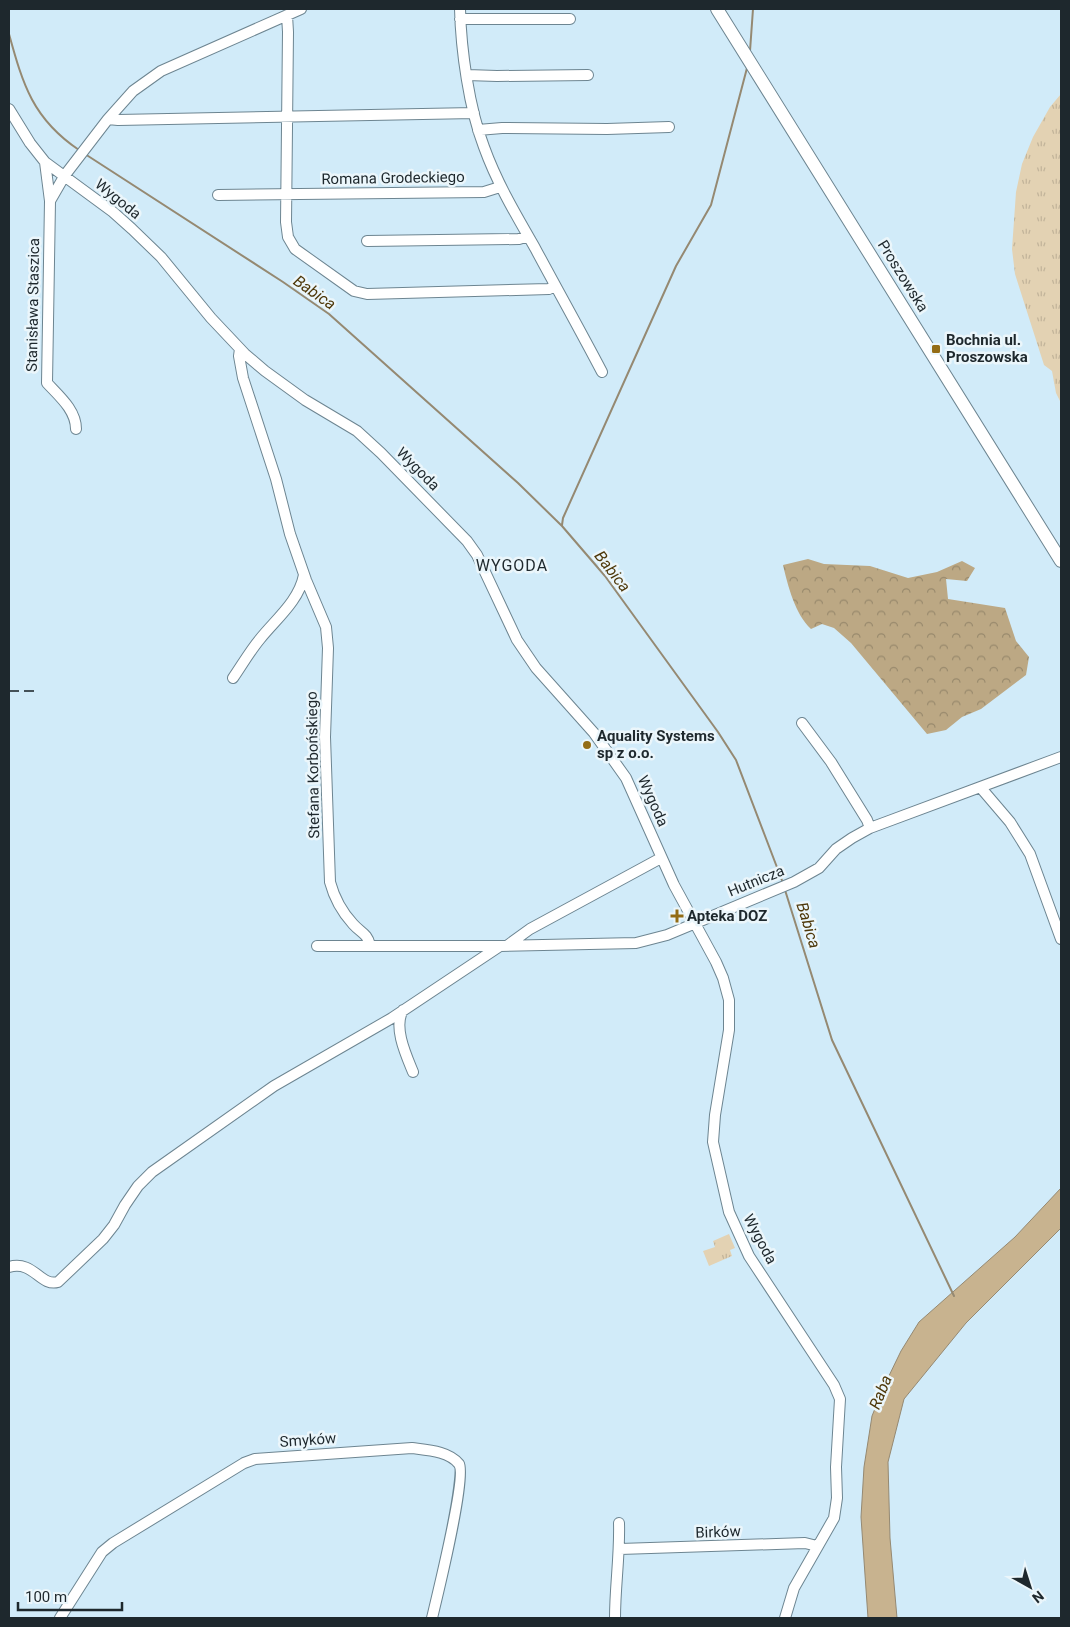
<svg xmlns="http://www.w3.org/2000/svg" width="1070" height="1627" font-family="Roboto,sans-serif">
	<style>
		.grass { fill: url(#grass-tufts) }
		.forest { fill: url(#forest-crowns) }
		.water { fill: #c8b38f; stroke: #958972 }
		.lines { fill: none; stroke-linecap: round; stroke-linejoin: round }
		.stream { stroke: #958972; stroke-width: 2 }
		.minor-casing { stroke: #6d8591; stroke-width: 12 }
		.major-casing { stroke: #6d8591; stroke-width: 14 }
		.minor { stroke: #fff; stroke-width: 10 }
		.major { stroke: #fff; stroke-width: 12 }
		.rail { stroke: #445158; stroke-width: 2; stroke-dasharray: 10 5; stroke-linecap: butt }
		.poi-dot { fill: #936c15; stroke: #ebf6fb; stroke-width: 2 }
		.labels { text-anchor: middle; stroke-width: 5; stroke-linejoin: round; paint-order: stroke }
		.street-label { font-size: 15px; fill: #1e282d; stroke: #ebf6fb }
		.poi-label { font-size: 15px; font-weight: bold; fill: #1e282d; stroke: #ebf6fb; text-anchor: start }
		.water-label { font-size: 16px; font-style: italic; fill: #4e380a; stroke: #ebf6fb }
		.neighbourhood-label { font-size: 16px; letter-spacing: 1px; fill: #1e282d; stroke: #ebf6fb }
	</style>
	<defs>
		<pattern id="grass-tufts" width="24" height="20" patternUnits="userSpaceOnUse" patternTransform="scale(1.25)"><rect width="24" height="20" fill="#e3d2b3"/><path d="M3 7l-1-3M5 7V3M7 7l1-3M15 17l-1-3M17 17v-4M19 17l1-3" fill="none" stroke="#c2b49a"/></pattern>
		<pattern id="forest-crowns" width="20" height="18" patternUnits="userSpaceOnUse" patternTransform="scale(1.25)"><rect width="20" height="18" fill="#bca884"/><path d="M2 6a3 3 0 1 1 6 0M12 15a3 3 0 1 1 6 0" fill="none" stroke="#98896c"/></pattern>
	</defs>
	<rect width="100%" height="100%" fill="#d1ebf9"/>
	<!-- grass -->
	<path class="grass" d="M1061 94V403L1056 393 1052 371 1044 365 1015 274 1012 249 1016 192 1022 164 1033 137 1050 107Z
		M729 1234 735 1248 730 1250 732 1256 709 1266 703 1251 715 1247 713 1241Z"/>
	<!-- forest -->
	<path class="forest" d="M808 559 824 564 870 566 908 578 937 572 962 561 975 568 967 581 946 579 948 599 1005 608 1016 641 1029 657 1026 675 981 709 962 717 946 730 927 734 851 643 834 628 822 624 811 629C795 614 788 586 783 565Z"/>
	<!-- water -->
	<path class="water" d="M1061 1188V1228L966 1323 904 1399 888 1462 890 1538 897 1618H868L861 1517 864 1467 872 1416 885 1384 901 1351 919 1322 1015 1237Z"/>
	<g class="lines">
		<!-- stream -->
		<path class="stream" d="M9 34C23 85 33 119 79 150
			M750 51 753 9
			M85 154 283 282 329 314 518 483 562 526 605 576 718 732 736 760 783 883
			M562 525 563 518 676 266 711 205 747 68
			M785 890 832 1040 954 1296"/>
		<defs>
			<path id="minor" d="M460 9C461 50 469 108 484 147 497 183 516 215 535 248 557 289 580 330 602 372
				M287 15 288 32 286 222 288 237 295 249 354 291 367 294 549 289 555 286
				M460 19H570
				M467 75 497 76 588 75
				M9 109 30 143 45 162 113 212 132 229 161 257 211 318 245 354 265 371 305 400 357 431 381 453 467 541 477 555 517 640 536 668 594 733 626 778 674 885 716 962 723 978 729 1000V1030L715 1115 713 1142 729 1212 749 1256 834 1385 840 1399 836 1467 837 1498 834 1518 794 1588 785 1618
				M108 119 118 120 474 113
				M478 130 502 128 607 129 669 127
				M45 162 50 201
				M218 195 484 192 500 187
				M367 241 519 239 528 236
				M240 349 239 356 243 378 276 479 290 534 306 580 326 627 328 648 325 737 330 882C334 897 342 912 353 924 361 933 367 933 370 945
				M76 429C76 410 59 396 47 383L50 201 65 175 108 119 133 91 161 71 301 9
				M233 678C242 665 250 651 260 639 276 619 299 601 304 575
				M802 723 831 762 867 820 870 828
				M981 788 1010 822 1030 854 1061 939
				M508 945 530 929 661 858
				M317 946H500L636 943 667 935 794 882 819 868 836 849 852 838 870 828 1061 757
				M403 1010C393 1027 406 1055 413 1072
				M9 1267C34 1260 40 1287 58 1282L103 1239 114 1225 125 1205 138 1186 152 1172 274 1086 392 1018 500 946
				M620 1549 805 1543 817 1546
				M60 1618 102 1552 113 1543 244 1463 255 1459 412 1448C427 1450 449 1451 459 1464 467 1475 437 1597 432 1618
				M615 1618C615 1586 620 1555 619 1523"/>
			<path id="major" d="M717 9 1061 561"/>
		</defs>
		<!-- minor casing -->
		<use href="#minor" class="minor-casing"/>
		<!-- major casing -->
		<use href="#major" class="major-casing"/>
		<!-- minor -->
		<use href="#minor" class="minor"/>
		<!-- major -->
		<use href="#major" class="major"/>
		<!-- rail -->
		<path class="rail" d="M9 691H39"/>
	</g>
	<!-- markers -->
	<g class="poi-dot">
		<rect x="931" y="344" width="10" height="10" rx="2.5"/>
		<circle cx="587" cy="745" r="5"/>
		<path d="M674.5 908.5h5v5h5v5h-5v5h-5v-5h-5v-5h5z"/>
	</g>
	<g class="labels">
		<!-- street labels -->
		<g class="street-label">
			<text transform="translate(393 178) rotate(-1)" y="5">Romana Grodeckiego</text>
			<text transform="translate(118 199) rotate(39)" y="5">Wygoda</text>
			<text transform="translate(903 276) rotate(58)" y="5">Proszowska</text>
			<text transform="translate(33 305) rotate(-89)" y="5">Stanisława Staszica</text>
			<text transform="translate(418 469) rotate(45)" y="5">Wygoda</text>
			<text transform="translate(313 765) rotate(-91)" y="5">Stefana Korbońskiego</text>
			<text transform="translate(653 801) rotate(66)" y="5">Wygoda</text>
			<text transform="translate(756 881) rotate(-22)" y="5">Hutnicza</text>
			<text transform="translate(760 1239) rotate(62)" y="5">Wygoda</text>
			<text transform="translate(308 1440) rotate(-4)" y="5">Smyków</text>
			<text transform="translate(718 1532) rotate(-2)" y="5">Birków</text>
		</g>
		<!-- poi labels -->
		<g class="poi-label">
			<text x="946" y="345">Bochnia ul.<tspan x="946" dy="17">Proszowska</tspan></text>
			<text x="597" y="741">Aquality Systems<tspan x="597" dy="17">sp z o.o.</tspan></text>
			<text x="687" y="921">Apteka DOZ</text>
		</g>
		<!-- water labels -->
		<g class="water-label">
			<text transform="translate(315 292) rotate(35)" y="6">Babica</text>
			<text transform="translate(613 571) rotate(52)" y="6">Babica</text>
			<text transform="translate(809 925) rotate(73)" y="6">Babica</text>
			<text transform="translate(880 1392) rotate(-68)" y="6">Raba</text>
		</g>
		<!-- neighbourhood labels -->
		<g class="neighbourhood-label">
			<text x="512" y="571">WYGODA</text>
		</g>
	</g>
	<!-- border -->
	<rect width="1070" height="1627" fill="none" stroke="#1e282d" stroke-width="20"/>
	<!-- north arrow -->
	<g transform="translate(1030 1587) rotate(141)" stroke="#ebf6fb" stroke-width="4" paint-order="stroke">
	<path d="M0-4L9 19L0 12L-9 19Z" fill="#1e282d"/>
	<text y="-8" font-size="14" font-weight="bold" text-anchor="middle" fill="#1e282d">N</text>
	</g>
	<!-- scale -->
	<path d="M18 1602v8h104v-8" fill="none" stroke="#1e282d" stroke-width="2.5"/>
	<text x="25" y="1602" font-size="15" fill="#1e282d" stroke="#ebf6fb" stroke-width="4" paint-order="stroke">100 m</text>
</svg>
